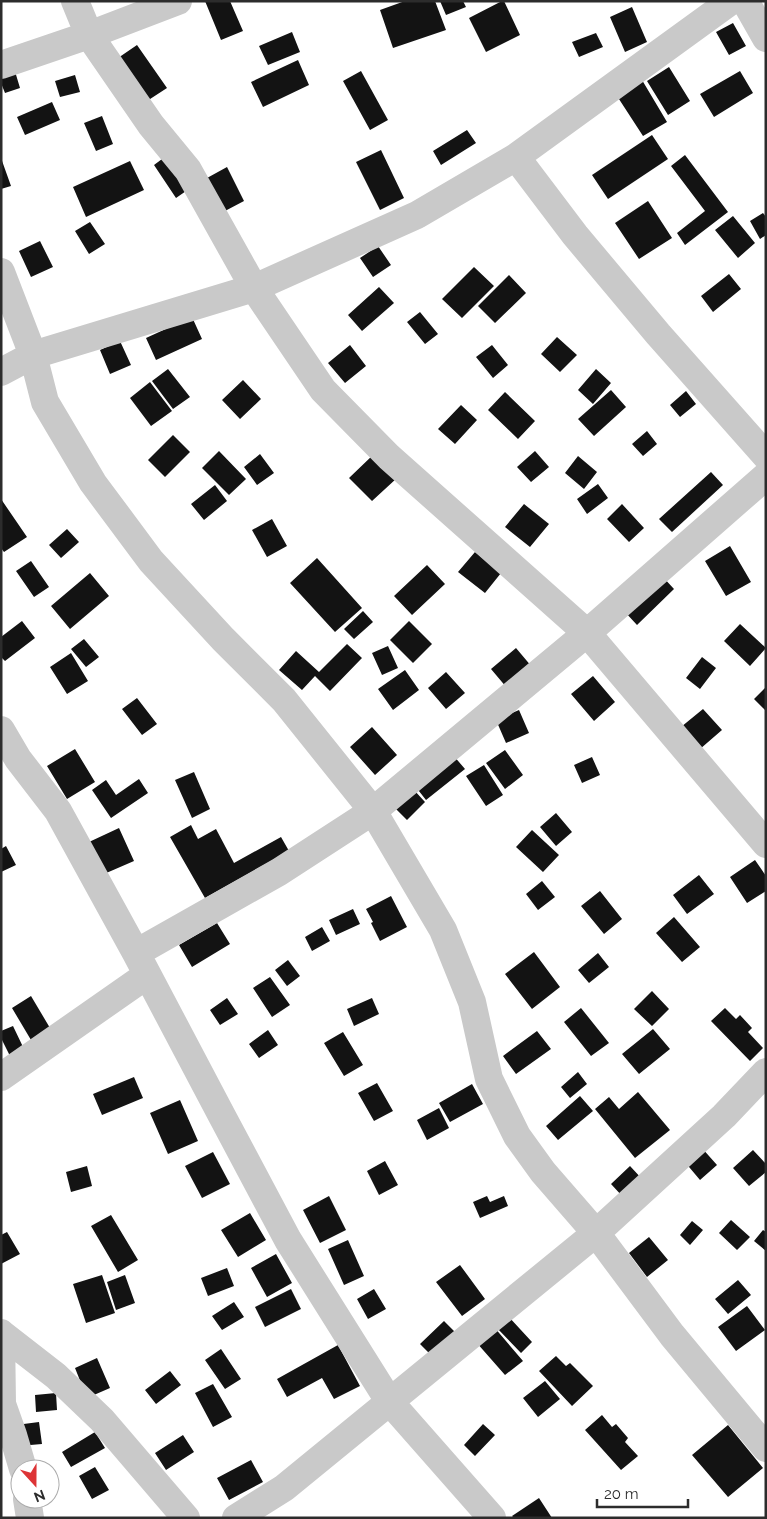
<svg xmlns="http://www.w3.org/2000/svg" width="767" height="1519" font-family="Raleway,sans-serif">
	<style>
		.building { fill: #131313 }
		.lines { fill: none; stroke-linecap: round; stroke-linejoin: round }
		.minor { stroke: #c9c9c9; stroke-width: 28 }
	</style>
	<rect width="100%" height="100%" fill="#fff"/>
	<!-- building -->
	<path class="building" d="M205 1H230L243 31 221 40Z
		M405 1H435L446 30 393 48 380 10Z
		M440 1H463L466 7 446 15Z
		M502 1H504L520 35 486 52 469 18Z
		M632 7 647 42 625 52 610 17Z
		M733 23 746 46 729 55 716 32Z
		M292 32 300 52 268 65 259 46Z
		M596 33 603 47 579 57 572 42Z
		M137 45 167 88 147 101 118 58Z
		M298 60 309 85 263 107 251 82Z
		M669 67 690 101 668 115 647 81Z
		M14 68 20 88 5 93 1 83V72Z
		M361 71 388 120 370 130 343 81Z
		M740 71 753 93 714 117 700 94Z
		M75 75 80 92 60 97 55 81Z
		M642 80 667 122 643 136 617 96Z
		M52 102 60 120 25 135 17 117Z
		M102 116 113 144 96 151 84 123Z
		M467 130 476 143 441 165 433 151Z
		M652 135 668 159 608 199 592 175Z
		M381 150 404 198 380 210 356 162Z
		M685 155 728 212 685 245 677 233 705 211 671 166Z
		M166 156 189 189 176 198 154 165Z
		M1 158 11 186 1 189Z
		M130 161 144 190 86 217 73 187Z
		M227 167 244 201 225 211 207 178Z
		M648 201 672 238 639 259 615 223Z
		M763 213 766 217V235L760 239 750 221Z
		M733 216 755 243 738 258 715 230Z
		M90 222 105 244 89 254 75 231Z
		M40 241 53 267 31 277 19 251Z
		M378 246 391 265 373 277 360 258Z
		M474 267 494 286 462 318 442 299Z
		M729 274 741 289 713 312 701 296Z
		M509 275 526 293 495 323 478 306Z
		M379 287 394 303 362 331 348 315Z
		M420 312 438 334 425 344 407 322Z
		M192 317 202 339 156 360 146 338Z
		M557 337 577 355 560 372 541 354Z
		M120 341 131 365 110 374 100 350Z
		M350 345 366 366 345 383 328 363Z
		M492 345 508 365 493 378 476 357Z
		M168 369 190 397 173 409 152 381Z
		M596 369 611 383 593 404 578 390Z
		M243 380 261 399 240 419 222 400Z
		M150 382 172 411 151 426 130 398Z
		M611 390 626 407 594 436 578 419Z
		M686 391 696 404 680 417 670 405Z
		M505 392 535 421 518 439 488 410Z
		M461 405 477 420 455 444 438 429Z
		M647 431 657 444 643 456 632 444Z
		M173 435 190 452 165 477 148 460Z
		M219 451 246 479 229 495 202 468Z
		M535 451 549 467 531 482 517 467Z
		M260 454 274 473 257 485 244 467Z
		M374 454 397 478 372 501 349 478Z
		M578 456 597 472 584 489 565 473Z
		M711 472 723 485 672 532 659 519Z
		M598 484 608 498 587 514 577 499Z
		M215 485 227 501 204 520 191 504Z
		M1 499 27 537 4 552 1 548Z
		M524 504 549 524 530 547 505 527Z
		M622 504 644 528 629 542 607 519Z
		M272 519 287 546 267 557 252 530Z
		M67 529 79 542 61 558 49 545Z
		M730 546 751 582 726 596 705 561Z
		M475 552 501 573 485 593 458 572Z
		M317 558 362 608 335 632 290 583Z
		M31 561 49 587 34 597 16 571Z
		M427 565 445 584 412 615 394 596Z
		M90 573 109 596 70 629 51 606Z
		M662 576 674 589 637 625 625 612Z
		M363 611 373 622 354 639 344 629Z
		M22 621 35 638 5 661 1 657V637Z
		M409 621 432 644 413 663 390 640Z
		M740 624 766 648 750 666 724 641Z
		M84 639 99 657 86 667 71 649Z
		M347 644 362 658 330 691 315 676 302 690 279 670 296 651 319 672Z
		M388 646 398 668 382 675 372 653Z
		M516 648 532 667 507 688 491 669Z
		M71 653 88 681 67 694 50 667Z
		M702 657 716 668 700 689 686 678Z
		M405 670 419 690 393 710 378 689Z
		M446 672 465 693 446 709 428 688Z
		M593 676 615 702 594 721 571 694Z
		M766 687V711L754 699Z
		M137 698 157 724 142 735 122 709Z
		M703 709 722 730 700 749 681 727Z
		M519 710 529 733 506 743 496 720Z
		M372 727 397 755 375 775 350 747Z
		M75 749 95 782 67 799 47 766Z
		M505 750 523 775 505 789 486 763Z
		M453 755 465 769 426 800 415 786Z
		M592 757 600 775 582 783 574 765Z
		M484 765 503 795 486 806 466 776Z
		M194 772 210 809 192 818 175 780Z
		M139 779 148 793 111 818 92 790 106 780 116 795Z
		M414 790 425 802 407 820 395 808Z
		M556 813 572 832 556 846 540 827Z
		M191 825 198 839 216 829 234 863 281 837 289 851 205 898 170 837Z
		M119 828 134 861 104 874 89 842Z
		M532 830 559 855 543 872 516 847Z
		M6 846 16 865 1 872V849Z
		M755 860 766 876V891L747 903 730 877Z
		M699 875 714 894 687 914 673 895Z
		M542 881 555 897 538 910 526 894Z
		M600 891 622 919 604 934 581 906Z
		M391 896 407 927 380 941 371 923 373 922 366 909Z
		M353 909 360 924 336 935 329 920Z
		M674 917 700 947 682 962 656 933Z
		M217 923 230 944 192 967 179 945Z
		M322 927 330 941 312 951 305 937Z
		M534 952 560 987 532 1009 505 974Z
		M598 953 609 967 589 983 578 970Z
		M288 960 300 976 287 986 275 970Z
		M270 977 290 1005 272 1017 253 988Z
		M652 991 669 1009 652 1026 634 1009Z
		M31 996 50 1028 31 1040 12 1008Z
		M227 998 238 1014 220 1025 210 1010Z
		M372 998 379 1014 354 1026 347 1009Z
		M581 1008 609 1043 591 1056 564 1022Z
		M725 1008 736 1019 740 1015 752 1028 748 1032 763 1048 750 1061 711 1021Z
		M13 1026 24 1049 10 1056 1 1038V1031Z
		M653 1029 670 1049 639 1074 622 1054Z
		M268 1030 278 1045 259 1058 249 1044Z
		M537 1031 551 1049 516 1074 503 1056Z
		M343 1032 363 1065 344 1076 324 1043Z
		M578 1072 587 1084 570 1098 561 1087Z
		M134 1077 143 1098 102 1115 93 1094Z
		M377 1083 393 1111 374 1121 358 1093Z
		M472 1084 483 1104 450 1122 439 1103Z
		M638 1092 670 1130 635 1158 595 1109 609 1097 619 1109Z
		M580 1096 593 1111 558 1140 546 1126Z
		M180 1100 198 1141 168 1154 150 1113Z
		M439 1108 449 1128 427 1140 417 1120Z
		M701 1147 717 1165 700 1180 684 1161Z
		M753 1150 766 1164V1172L749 1186 733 1168Z
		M213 1152 230 1184 202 1198 185 1166Z
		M385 1161 398 1185 379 1195 367 1171Z
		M87 1166 92 1186 71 1192 66 1172Z
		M630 1166 643 1180 623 1197 611 1184Z
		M329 1196 346 1230 320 1243 303 1210Z
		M487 1196 490 1202 504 1196 508 1206 480 1218 473 1202Z
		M250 1213 266 1240 238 1257 221 1230Z
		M111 1215 138 1260 118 1272 91 1226Z
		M731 1220 750 1237 737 1250 719 1233Z
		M692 1221 703 1230 690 1245 680 1235Z
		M763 1230 766 1232V1251L754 1241Z
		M7 1232 20 1254 1 1264V1235Z
		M649 1237 668 1260 647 1277 629 1253Z
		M348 1240 364 1276 344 1285 328 1249Z
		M276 1254 292 1283 267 1297 251 1268Z
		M460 1265 485 1299 462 1316 436 1282Z
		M227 1268 234 1286 208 1296 201 1278Z
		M102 1275 115 1313 86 1323 73 1284Z
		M125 1275 135 1303 116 1310 107 1282Z
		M738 1280 751 1295 728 1314 715 1299Z
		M291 1289 301 1309 265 1327 255 1307Z
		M374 1289 386 1309 368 1319 357 1299Z
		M234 1302 244 1317 222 1330 212 1316Z
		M747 1306 765 1330 736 1351 718 1327Z
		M508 1316 532 1342 521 1353 496 1327Z
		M444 1321 455 1332 431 1355 420 1344Z
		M494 1327 523 1361 505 1375 476 1342Z
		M338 1345 360 1386 334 1399 322 1378 287 1397 277 1379Z
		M221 1349 241 1379 225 1389 205 1360Z
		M556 1356 566 1366 570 1363 593 1386 572 1406 539 1371Z
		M97 1358 110 1388 87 1398 75 1368Z
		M170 1371 181 1385 156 1404 145 1390Z
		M545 1381 560 1399 538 1417 523 1398Z
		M213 1384 232 1417 213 1427 195 1393Z
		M56 1393 57 1410 36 1412 35 1395Z
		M602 1415 612 1427 616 1424 628 1438 625 1442 638 1456 621 1470 585 1430Z
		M39 1422 42 1444 19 1446 16 1425Z
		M483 1424 495 1435 475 1456 464 1445Z
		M728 1425 763 1468 728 1497 692 1455Z
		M95 1432 105 1448 71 1467 62 1452Z
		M183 1435 194 1452 166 1470 155 1453Z
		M251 1460 263 1482 229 1500 217 1478Z
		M95 1467 109 1490 92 1499 79 1476Z
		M539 1498 552 1518H514L512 1516Z"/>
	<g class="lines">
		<!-- minor -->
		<path class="minor" d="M75 1 89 35 151 125 188 170 254 288 323 390 389 457 587 633 766 844
			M745 1 766 38
			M1 65 89 35 178 1
			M516 157 575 235 658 334 766 456
			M1 272 33 355 45 402 93 483 151 561 223 639 284 700 373 811 443 930 472 1002 489 1079 517 1136 543 1172 596 1233 672 1335 766 1448
			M1 372 33 355 254 288 417 215 516 157 731 1
			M1 730 18 759 58 811 136 953 222 1116 288 1240 389 1401 492 1518
			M136 953 279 872 373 811 587 633 766 476
			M1 1077 147 975
			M1 1333 2 1404 13 1435 23 1469
			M2 1334 56 1376 102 1420 186 1518
			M27 1499 30 1518
			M236 1518 284 1488 596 1233 724 1116 766 1072"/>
	</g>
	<!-- border -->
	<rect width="767" height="1519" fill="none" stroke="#2c2c2c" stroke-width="5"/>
	<!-- north arrow -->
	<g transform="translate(35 1484) rotate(159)"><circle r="24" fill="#ffffff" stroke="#ababab"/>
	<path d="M0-4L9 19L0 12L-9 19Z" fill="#dd3436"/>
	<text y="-8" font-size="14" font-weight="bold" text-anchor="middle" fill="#2c2c2c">N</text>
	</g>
	<!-- scale -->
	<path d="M597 1499v8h91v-8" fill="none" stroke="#2c2c2c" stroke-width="2.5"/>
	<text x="604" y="1499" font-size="15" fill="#2c2c2c" stroke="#ffffff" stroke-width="4" paint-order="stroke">20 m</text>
</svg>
